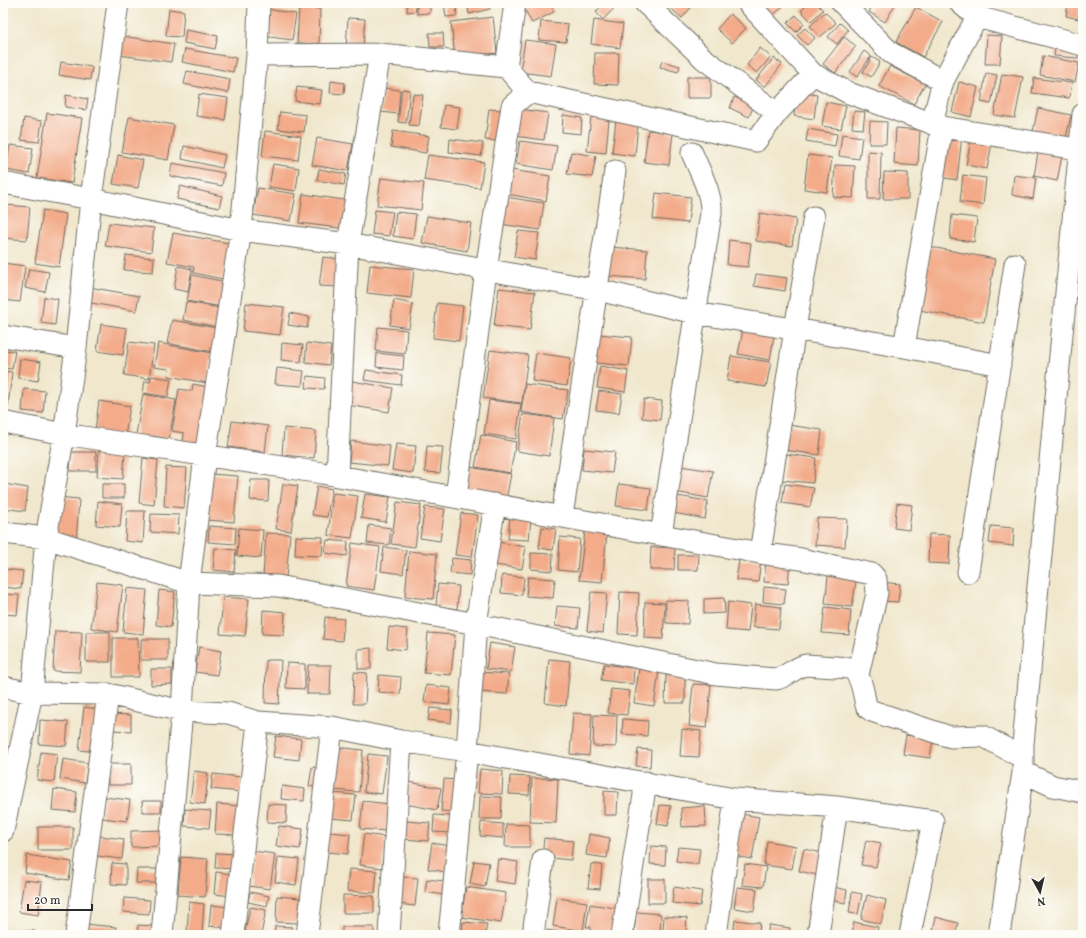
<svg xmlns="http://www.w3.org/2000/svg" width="1086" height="938" font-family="Vollkorn,serif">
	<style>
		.building { fill: #f3ab89 }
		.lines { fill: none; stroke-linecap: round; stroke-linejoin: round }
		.minor-casing { stroke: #706d63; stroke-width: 23 }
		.minor { stroke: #fff; stroke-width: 21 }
	</style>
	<rect width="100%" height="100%" fill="#fdfcf7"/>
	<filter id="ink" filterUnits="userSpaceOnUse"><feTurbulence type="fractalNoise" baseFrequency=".025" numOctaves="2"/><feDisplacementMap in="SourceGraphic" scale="8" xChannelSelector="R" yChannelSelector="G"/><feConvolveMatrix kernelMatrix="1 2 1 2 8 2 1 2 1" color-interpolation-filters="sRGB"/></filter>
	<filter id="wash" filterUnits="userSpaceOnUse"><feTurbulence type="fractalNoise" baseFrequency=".012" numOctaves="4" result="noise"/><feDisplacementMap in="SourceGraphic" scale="16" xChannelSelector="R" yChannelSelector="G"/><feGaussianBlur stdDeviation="0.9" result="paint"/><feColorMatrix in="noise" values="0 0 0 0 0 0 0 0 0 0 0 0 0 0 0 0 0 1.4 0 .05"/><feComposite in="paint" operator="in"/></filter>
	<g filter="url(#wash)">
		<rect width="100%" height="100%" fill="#f0e7cc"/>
		<g id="blocks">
			<!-- building -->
			<path class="building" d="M407 3H415L416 11 407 12Z
				M417 3H430V13L417 14Z
				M444 3H456L457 16 446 17Z
				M467 3H489L490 9 469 14Z
				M533 3H550L554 12 532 23 524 8Z
				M604 3H619L603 20 596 12Z
				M670 3H695L682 18 668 6Z
				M758 3H787L771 17Z
				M809 3H816L823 10 811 21 801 11Z
				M874 3H891L895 5 885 22 869 12Z
				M1068 3H1081L1078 19 1066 16Z
				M299 7 320 9 319 44 297 43Z
				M916 7 943 22 923 57 896 42Z
				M169 9 184 11 182 37 166 36Z
				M267 9 296 14 292 40 263 36Z
				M825 12 836 23 820 37 810 26Z
				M730 14 746 28 732 43 717 29Z
				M796 15 804 24 796 32 787 23Z
				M493 17 497 53 455 58 451 22Z
				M348 18 365 19 363 48H346Z
				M594 20 623 24 620 48 591 44Z
				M541 21 568 24 566 42 539 40Z
				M840 23 848 30 837 44 828 37Z
				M805 28 815 38 807 45 797 35Z
				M186 30 218 36 215 49 184 43Z
				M429 33H443L444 47H430Z
				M987 35 1002 36 1000 64H985Z
				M122 36 174 44 171 62 119 55Z
				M844 37 856 46 835 73 823 64Z
				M525 40 556 44 551 76 520 72Z
				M760 48 771 57 757 73 747 65Z
				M1055 48 1078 50V58L1054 56Z
				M185 49 236 58 233 72 182 62Z
				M864 51 871 56 857 77 850 72Z
				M595 53H619L618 85 594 84Z
				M1043 56 1079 63 1075 82 1040 75Z
				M872 57 880 62 871 77 863 72Z
				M774 58 782 64 765 87 756 80Z
				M662 61 680 66 678 72 660 67Z
				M61 62 92 67 90 80 59 75Z
				M890 66 925 84 914 104 879 86Z
				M187 71 230 79 228 93 184 84Z
				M986 73 997 75 991 104 981 102Z
				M1002 74 1023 77 1015 118 994 115Z
				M687 77H711V98H687Z
				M1034 78 1072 83 1069 98 1032 93Z
				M331 81 345 83 344 94 330 93Z
				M959 82 978 87 971 117 952 112Z
				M297 87 322 90 320 104 295 101Z
				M384 88 400 90 398 114 381 112Z
				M402 89 410 90 406 123 398 122Z
				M797 92 817 95 814 119 794 116Z
				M199 94 228 98 225 120 196 116Z
				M413 94 423 95 419 126 409 125Z
				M66 95 88 99 86 110 65 107Z
				M734 97 754 105 749 117 730 108Z
				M826 102 846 106 841 129 822 126Z
				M444 105 460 107 457 129 441 127Z
				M1038 108 1071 115 1066 138 1033 131Z
				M489 109 501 110 497 141 485 140Z
				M518 109 548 113 544 140 514 136Z
				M854 111 865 112 863 129 852 128Z
				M280 112 306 115 304 132 278 129Z
				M47 113 82 118 72 183 37 178Z
				M563 115 582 118 581 134 562 132Z
				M129 117 174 125 168 160 122 152Z
				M591 117 609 119 606 153 587 151Z
				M24 118 42 121 39 142 21 140Z
				M616 120 638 123 635 156 612 153Z
				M870 121 887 122 886 144H869Z
				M896 128 920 130 918 166 894 164Z
				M808 129 837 134 835 146 806 141Z
				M648 130 673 133 669 165 644 162Z
				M265 131 301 136 298 160 262 156Z
				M393 131 429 136 426 153 391 147Z
				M937 133 962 136 957 180 932 176Z
				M842 134 862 137 859 159 839 156Z
				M317 138 353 144 348 171 312 165Z
				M450 139 483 143 481 156 449 152Z
				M971 139 992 143 987 169 966 165Z
				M520 141 557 146 553 170 516 164Z
				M10 145 33 148 29 174 6 170Z
				M184 146 225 155 222 168 182 159Z
				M868 151 881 152 880 199H868Z
				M571 152 596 156 592 177 567 174Z
				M1038 152 1062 156 1057 181 1034 176Z
				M118 155 143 160 138 188 113 184Z
				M428 155 484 162 480 188 424 180Z
				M808 155 832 158 827 192 804 189Z
				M172 163 224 173 222 186 170 176Z
				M273 164 299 168 296 191 269 187Z
				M835 165 855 166 853 198 833 197Z
				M319 169 346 174 344 185 317 180Z
				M511 170 550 176 546 201 507 194Z
				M884 172 908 173V199H883Z
				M963 175 986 178 983 205 960 202Z
				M1014 175 1036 178 1033 199 1012 195Z
				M381 178 424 183 421 210 377 205Z
				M180 186 222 196 219 208 177 199Z
				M258 188 296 194 291 221 253 215Z
				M656 193 691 197 688 223 653 219Z
				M303 194 351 201 347 229 299 223Z
				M505 197 544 203 540 230 500 224Z
				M6 205 30 207 27 240 3 238Z
				M43 210 66 214 59 267 35 263Z
				M375 210 393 212 389 236 372 234Z
				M396 212 416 214 413 239 393 236Z
				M760 213 796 219 792 246 756 241Z
				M952 215 977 218 974 242 950 239Z
				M427 216 471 223 467 251 422 243Z
				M109 223 154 228 151 252 105 246Z
				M518 231 539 233 535 260 514 257Z
				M173 233 229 243 223 279 193 273 194 267 167 262Z
				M729 240 751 243 748 267 727 265Z
				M610 247 647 250 645 279 608 276Z
				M931 247 995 259 984 322 919 310Z
				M126 255 154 258 153 272 124 270Z
				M323 257 341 259 338 287 319 286Z
				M3 263 25 266 20 302 3 300Z
				M370 265 414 269 411 298 367 293Z
				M178 266 192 269 188 292 174 289Z
				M29 269 49 272 45 292 25 288Z
				M756 274 787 278 785 291 754 286Z
				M192 275 226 282 222 307 187 301Z
				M89 287 139 296 136 311 86 302Z
				M499 288 535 292 530 330 494 326Z
				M44 297 58 299 55 325 41 323Z
				M394 300 413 304 409 328 390 325Z
				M186 302 220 308 217 327 183 320Z
				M246 303 284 307 280 335 243 331Z
				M437 303 463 306 459 341 433 338Z
				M290 313 309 317 307 328 288 325Z
				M172 320 217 328 213 352 167 343Z
				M101 324 127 328 123 355 97 351Z
				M378 327 407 330 405 354 376 351Z
				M743 330 774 336 770 360 738 354Z
				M598 334 632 337 629 366 595 363Z
				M129 342 154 345 149 379 124 375Z
				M158 343 212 353 207 383 168 376 169 369 154 367Z
				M282 343 303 345 301 362 281 360Z
				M307 343 331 346 329 365 305 362Z
				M3 350 15 351 12 369 3 368Z
				M490 350 528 355 522 403 483 398Z
				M377 353 404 356 403 370 376 367Z
				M536 353 571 358 567 386 532 381Z
				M731 356 771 362 766 387 727 381Z
				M20 359 41 362 38 381 18 378Z
				M600 366 628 371 625 392 597 388Z
				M277 368 304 371 302 386 275 384Z
				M366 370 402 375 401 385 364 380Z
				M3 371 12 372 8 406H3Z
				M151 376 171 379 168 397 143 393 145 381 150 382Z
				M307 376 325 378 324 389 306 388Z
				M346 380 393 388 389 412 342 404Z
				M193 384 214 388 200 444 183 442 184 433 172 431 179 389 192 391Z
				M525 384 568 390 563 419 521 412Z
				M24 389 45 391 43 413 22 411Z
				M599 391 622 394 619 413 596 410Z
				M143 394 176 400 169 439 153 436 151 444 135 441Z
				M644 399 662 401 660 420 642 418Z
				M489 400 521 404 516 439 484 434Z
				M99 401 130 406 124 442 94 438Z
				M523 414 554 418 549 456 517 451Z
				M232 421 268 426 265 452 228 447Z
				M788 425 822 430 819 455 784 450Z
				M284 428 316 431 314 458 282 455Z
				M481 435 516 442 510 473 475 467Z
				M351 441 390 446 388 466 349 462Z
				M396 444 416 446 413 473 392 470Z
				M427 446 443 447 440 473 425 472Z
				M584 449 615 452 612 473 582 470Z
				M99 450 125 452 123 479 97 477Z
				M71 452H96V471H70Z
				M786 454 816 458 813 483 782 480Z
				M143 458 158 460 154 505 139 503Z
				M680 466 713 471 708 498 675 492Z
				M166 467 187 468 184 508 164 506Z
				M469 467 511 474 506 500 465 493Z
				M210 474 238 476 234 522 205 520Z
				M251 480H269L268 501 250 500Z
				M4 484 28 488 25 511 3 508Z
				M102 484H124V498H102Z
				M283 484 298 486 291 531 276 529Z
				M619 484 651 488 648 510 616 506Z
				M785 484 814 488 810 507 782 503Z
				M317 486 332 489 327 517 312 515Z
				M333 493 358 496 352 538 328 535Z
				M365 494 390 497 386 522 361 518Z
				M671 495 708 501 705 519 668 512Z
				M56 497 79 499 76 545 52 543Z
				M98 501 122 504 120 527 96 525Z
				M397 502 421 505 415 547 391 544Z
				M897 503 912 505 909 530 894 528Z
				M425 507 445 509 440 541 420 538Z
				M127 511H145L143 543 125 541Z
				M461 513 478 515 472 557 455 555Z
				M151 514 179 515 178 534 150 532Z
				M510 517 531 518 529 540 508 539Z
				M817 518 847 519 845 547 815 545Z
				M369 525 391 528 389 545 367 543Z
				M209 526 236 528 235 544 208 542Z
				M991 526 1014 528 1013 546 989 543Z
				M542 527 556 529 553 550 539 548Z
				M239 528 263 530 261 558 237 556Z
				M585 531 607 533 602 582 579 580Z
				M266 533 290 534 286 578 263 576Z
				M929 534 950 535 949 564 928 563Z
				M296 536 323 537 322 556 295 555Z
				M560 537 580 539 577 572 558 570Z
				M327 540 348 542 347 556 325 553Z
				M498 542 526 547 522 569 495 565Z
				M352 543 380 547 374 590 346 586Z
				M384 547 406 550 403 574 381 571Z
				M651 547 675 548 674 570H650Z
				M215 548 236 550 234 572 213 570Z
				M409 551 437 554 433 599 405 597Z
				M531 553 553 554 552 571 531 569Z
				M678 555H699L698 570H678Z
				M452 558 471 560 470 575 450 573Z
				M766 559 790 561 788 584 764 582Z
				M739 560H761L758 582 736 580Z
				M829 567 857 576 852 607 825 604Z
				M3 569 23 571 21 589 3 587Z
				M502 575 524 577 522 595 501 593Z
				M528 577 555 579 553 598 526 596Z
				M97 582 123 585 117 632 91 628Z
				M881 582 900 584 898 602 880 601Z
				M438 584 459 586 457 609 436 606Z
				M764 587 786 589 784 604 763 602Z
				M127 588 147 590 143 634 123 632Z
				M159 590 175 592 171 627 156 625Z
				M591 592 607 593 603 633 587 631Z
				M620 592 639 593 637 635 618 634Z
				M3 594 19 595 17 615 3 614Z
				M223 597 249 599 245 636 220 634Z
				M724 598 725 613 704 614V599Z
				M666 600 689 601 688 624 666 623Z
				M645 602 665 603 663 639 644 638Z
				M728 602 751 605 748 632 726 630Z
				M755 604 781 607 779 629 753 627Z
				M557 606 580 608 578 628 555 626Z
				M825 607 851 610 849 635 822 633Z
				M263 610 285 612 284 635 262 634Z
				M325 617 344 619 342 641 323 639Z
				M389 627 408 629 406 650 387 648Z
				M55 631 82 632 80 672 53 671Z
				M86 632H110V662H86Z
				M428 633 455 635 451 675 424 673Z
				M113 638H138L139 677H113Z
				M141 639H168V660H141Z
				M490 643 515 647 511 672 486 669Z
				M199 647 221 651 217 675 195 672Z
				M371 648V669H358V649Z
				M549 659 570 661 566 706 545 703Z
				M266 660H281L279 704 265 703Z
				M287 663 305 664V689L286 688Z
				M604 664 634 668 633 684 601 680Z
				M308 665H331L330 694H307Z
				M151 669H172V684L151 685Z
				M639 669 659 671 654 706 634 703Z
				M354 672 367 673 365 704H353Z
				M481 672 509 674 507 694 479 692Z
				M379 675 401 677 400 694 378 692Z
				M666 675 685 676V703H665Z
				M693 684 711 685 707 728 689 726Z
				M426 685 451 688 449 705 424 702Z
				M611 689 630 691 627 715 608 713Z
				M84 707 102 710 97 752 79 750Z
				M430 708 452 710 451 723 428 720Z
				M573 713 592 714 589 756 570 754Z
				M112 714 131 715V731L111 730Z
				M594 715 617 716 616 747 593 746Z
				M623 719 648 721 647 736 622 734Z
				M40 720 68 722 66 746 39 744Z
				M682 729 701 731 699 757 680 756Z
				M906 735 933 739 930 758 903 754Z
				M276 736 301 739 299 760 273 757Z
				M336 747 363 750 359 792 332 790Z
				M638 749 651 750 650 767 636 766Z
				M41 752 57 754 54 782 37 780Z
				M368 754 387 756 382 794 364 792Z
				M63 759 88 763 85 783 60 779Z
				M107 764H131V785H108Z
				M312 767 325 768 322 788 309 786Z
				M480 769 503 771 502 794 478 793Z
				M194 771 208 773 205 804 190 802Z
				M213 774 242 777 241 792 211 789Z
				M510 776 530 777 529 795 509 794Z
				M532 778 558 779 556 823 530 822Z
				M444 779 459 780 456 812 441 811Z
				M409 782 441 788 437 810 405 804Z
				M282 786 305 789 304 801 281 799Z
				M54 789 77 792 75 812 52 810Z
				M604 791 618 792 617 815H604Z
				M333 793 356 795 353 820 330 818Z
				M480 796 502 797 501 819H479Z
				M104 797 130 800 127 821 102 818Z
				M142 801H161V812H143Z
				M363 801 389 804 386 831 360 829Z
				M217 804 240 806 238 835 215 834Z
				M268 804 287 805 286 823 267 822Z
				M660 805 671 806 668 826 657 824Z
				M705 806 706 826 682 827 681 808Z
				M185 809 211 811 209 828 184 826Z
				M741 814 759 817 752 859 734 856Z
				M434 815 454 816 453 833 433 832Z
				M406 821 430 823 428 841 404 839Z
				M481 822 503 824V838L480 836Z
				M506 824 530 825V847H505Z
				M279 826 303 829 300 849 276 846Z
				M38 827H73V850H38Z
				M165 830V846L131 847V831Z
				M320 831 350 834 348 854 318 851Z
				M364 834 386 837 382 868 360 865Z
				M589 834 610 838 607 858 586 855Z
				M100 836 124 839 122 859 97 856Z
				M544 838 573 841 571 860 542 857Z
				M866 840 881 843 876 867 861 865Z
				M767 841 796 846 792 869 764 865Z
				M432 843 456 847 452 873 428 869Z
				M651 846 666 847 665 865 650 864Z
				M678 847 700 849 698 864 676 861Z
				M804 849 822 853 817 875 799 871Z
				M253 851 275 854 270 889 248 886Z
				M216 853 238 854 237 869 215 868Z
				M27 855 72 862 69 880 25 873Z
				M181 857 208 859 205 897 178 895Z
				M278 857 299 859 296 885 275 882Z
				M498 859 518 862 515 884 495 881Z
				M474 861 489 863 485 887 470 884Z
				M112 863 126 864V885L111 884Z
				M591 864 602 865 600 889 588 888Z
				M745 864 766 867 763 887 742 885Z
				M137 869H158V883H136Z
				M349 869 377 871 375 893 347 891Z
				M216 872 234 874 232 896 214 894Z
				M401 877 418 878 415 906 398 904Z
				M427 879 453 882 450 896 425 892Z
				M648 879H665V903H648Z
				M24 880 42 882 38 915 19 912Z
				M829 886 847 890 845 903 826 899Z
				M466 887 506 893 501 923 461 917Z
				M674 887 702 891 700 906 672 903Z
				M737 887 757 889 754 911 734 908Z
				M250 892 269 896 267 906 248 902Z
				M852 892 862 894 858 914 849 913Z
				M343 895 374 896V913H343Z
				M867 895 886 900 881 924 861 919Z
				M277 896 300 898 298 923 276 922Z
				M124 898 150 900 149 914 123 912Z
				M557 898 587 902 583 931 553 926Z
				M189 902 204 904 202 933 187 932Z
				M590 904 621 909 618 935 591 934V927H586Z
				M211 905 230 907 228 928 209 926Z
				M250 907 266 910 261 935 245 932Z
				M636 912 661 914 660 935H634Z
				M664 916 687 918 686 932 663 930Z
				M936 917 958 923 955 935H932Z
				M735 920 760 923 759 935H733Z
				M463 922 487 924 485 935H462Z
				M854 922 878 927 876 935H852Z
				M84 924 116 927 115 935H84Z
				M138 925 153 926 152 935H137Z
				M769 925 790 928 789 935H767Z
				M275 926 292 927 291 935H274Z
				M342 927H374V935H342Z
				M6 929 35 931 34 935H6Z
				M547 930 575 934V935H547Z
				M205 931 226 934V935H204Z"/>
		</g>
	</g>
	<g filter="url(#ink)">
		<use href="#blocks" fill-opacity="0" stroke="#706d63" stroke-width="1"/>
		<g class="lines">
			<defs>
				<path id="minor" d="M645 3 704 59 777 113 813 74
					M748 3 813 74 849 93 942 127 1083 150
					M842 3 891 53 943 81
					M960 3 977 17 1083 45
					M257 55 380 54
					M528 92 756 141 777 113
					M932 124 943 81 977 17
					M3 183 91 199 241 230 348 244 598 290 695 313 904 347 1000 365
					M3 336 76 348
					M904 347 942 127
					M3 422 64 434 322 473 760 553 801 559 872 574 876 579 877 593 858 675
					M337 476 348 244 380 54 506 67
					M456 497 486 270 512 106 528 92 506 67 515 3
					M562 516 615 171
					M3 533 46 538 189 583 278 586 476 624 716 674 776 679C787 677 795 667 806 665L850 668C862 674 863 693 866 705L869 709 872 711 944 735 951 737 983 736 1023 758
					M661 535 711 213C712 193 700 172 692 153
					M760 553 795 329 814 217
					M968 572 1015 264
					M3 687 32 693 108 694 182 711 228 713 258 722 332 727 401 741 467 751 735 799 837 807 933 821 910 935
					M1023 772 1053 786 1083 792
					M3 831 32 693 46 538 64 434 76 348 91 199 118 3
					M76 935 108 694
					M162 935 182 711 189 583 205 456 241 230 257 55 259 3
					M233 935 258 722
					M307 935 332 727
					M389 935 401 741
					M449 935 467 751 476 624 495 504
					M533 935 543 860
					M622 935 646 782
					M716 935 735 799
					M818 935 837 807
					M999 935 1023 772V744L1083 114"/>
			</defs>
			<!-- minor casing -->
			<use href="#minor" class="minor-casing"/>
			<!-- minor -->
			<use href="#minor" class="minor"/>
		</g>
	</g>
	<!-- margin -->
	<rect width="1086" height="938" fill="none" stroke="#fdfcf7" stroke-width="16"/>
	<!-- north arrow -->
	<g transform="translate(1040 892) rotate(172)" stroke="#fdfcf7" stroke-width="3" paint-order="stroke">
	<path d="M0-3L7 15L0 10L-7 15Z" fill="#2b2b2b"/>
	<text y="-6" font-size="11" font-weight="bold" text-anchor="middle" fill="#2b2b2b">N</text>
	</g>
	<!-- scale -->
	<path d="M28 904v6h64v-6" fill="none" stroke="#2b2b2b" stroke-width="2"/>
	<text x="34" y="904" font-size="12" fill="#2b2b2b" stroke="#fdfcf7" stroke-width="3" paint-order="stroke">20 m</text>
</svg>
